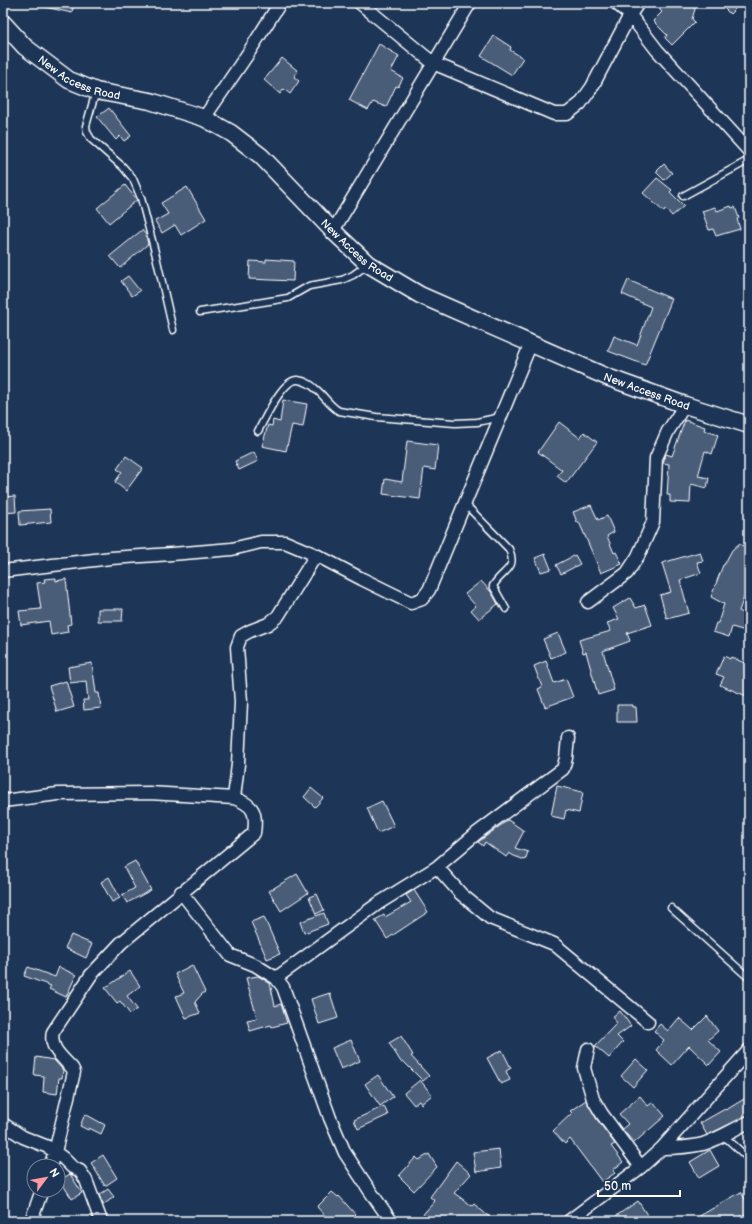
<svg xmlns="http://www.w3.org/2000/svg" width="752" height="1224" font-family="'Balsamiq Sans',sans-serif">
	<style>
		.building { fill: #4a5d79; stroke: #fff }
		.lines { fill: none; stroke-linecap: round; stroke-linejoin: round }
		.lane-casing { stroke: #fff; stroke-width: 9 }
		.street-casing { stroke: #fff; stroke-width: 15 }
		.secondary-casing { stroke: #fff; stroke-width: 19 }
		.lane { stroke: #1d3557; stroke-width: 6 }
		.street { stroke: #1d3557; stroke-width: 12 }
		.secondary { stroke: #1d3557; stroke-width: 16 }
		.labels { text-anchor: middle; stroke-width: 3; stroke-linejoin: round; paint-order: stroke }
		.street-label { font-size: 11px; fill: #fff; stroke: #1d3557 }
	</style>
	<rect width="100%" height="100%" fill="#1d3557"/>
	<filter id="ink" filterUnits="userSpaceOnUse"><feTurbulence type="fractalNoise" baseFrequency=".025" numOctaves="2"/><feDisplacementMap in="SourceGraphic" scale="8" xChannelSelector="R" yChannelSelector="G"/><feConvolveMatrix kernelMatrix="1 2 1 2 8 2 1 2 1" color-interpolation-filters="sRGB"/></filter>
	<g filter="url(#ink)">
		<!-- building -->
		<path class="building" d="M46 3H74L72 13 45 7Z
			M653 3H694L695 9 692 19 695 22 672 45 665 38 667 35 653 21 662 12Z
			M719 3H741L730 14Z
			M494 36 511 47 510 50 523 58 512 75 481 56Z
			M379 44 399 56 391 71 403 78 398 87 396 86 386 107 373 102 368 110 349 100Z
			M282 58 298 71 294 77 299 81 290 94 284 89 280 94 264 80Z
			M109 108 131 136 124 141 120 136 116 140 97 117Z
			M664 164 672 173 664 180 656 172Z
			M657 178 672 190 670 192 684 206 672 216 666 209 664 212 643 193Z
			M125 185 137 200 109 223 97 208Z
			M187 187 206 219 181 235 175 225 162 233 155 221 168 214 161 203Z
			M731 206 732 208 735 207 739 218 737 219 740 229 716 236 713 229 709 230 702 211 715 207 717 211Z
			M142 230 146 235 148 244 120 268 110 256Z
			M266 259 294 261 293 281 249 279 250 261 266 262Z
			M128 276 140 291 132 296 121 281Z
			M628 280 672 299 645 365 608 351 614 336 637 345 651 307 622 294Z
			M283 400 307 404 303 427 292 425 286 451 262 446 268 425 272 426 273 420 280 422Z
			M685 420 705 427 704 430 718 435 712 454 705 451 698 476 709 478 707 488 691 484 690 503 670 502V495H667L669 464 663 463 666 454 672 456Z
			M559 422 580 438 584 432 597 442 566 483 557 476 562 470 538 452Z
			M407 441 438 445 435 470 424 468 420 499 383 494 385 479 402 482Z
			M254 452 258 461 239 470 235 461Z
			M126 456 143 468 126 491 115 482 122 472 117 469Z
			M15 496 16 512 3 513V497Z
			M591 505 598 520 607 516 614 532 607 536 614 553 616 552 622 564 601 573 579 522H577L573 512Z
			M50 509 51 522 20 525 19 511Z
			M749 540V584L739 611 749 616V632L732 627 729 637 713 632 716 623H718L724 604 711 597 723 565H724L732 550 740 543 742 546Z
			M700 552 703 561 697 562 701 573 680 580 689 613 667 619 660 595 671 592 662 563Z
			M545 554 551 569 541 572 535 558Z
			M575 555 580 564 561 574 556 565Z
			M56 578V581L66 579 71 624 67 625 68 632 51 635 49 621 21 625 19 611 41 609 37 583 45 582 44 579Z
			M481 581 492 593 498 604 479 619 471 610 476 606 465 594Z
			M630 598 636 608 645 605 652 625 627 633 630 641 603 651 614 690 598 695 586 652 583 653 579 640 611 631 607 623 619 619 613 608Z
			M98 609H123L122 621H98Z
			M558 633 566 652 551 658 543 639Z
			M724 656 730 659 731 657 749 665V697L720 685 724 677 716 674Z
			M546 661 554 683 566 679 573 697 545 707 538 689 542 687 534 666Z
			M92 663 96 693H99L101 708 84 710 83 700H88L86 681 70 683 68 667Z
			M66 681 74 707 57 712 49 686Z
			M617 705H633V707H636L637 722H617Z
			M557 786 583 792 579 813 566 810 564 819 551 816Z
			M311 788 323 798 315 807 304 797Z
			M382 801 394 826 378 833 367 808Z
			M508 820 524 831 515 848 528 852 525 860 514 856 509 853 506 857 485 842 483 846 478 842Z
			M135 861 151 890 127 903 122 895 135 888 124 867Z
			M297 874 308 893 281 911 269 891Z
			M109 877 120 898 112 902 101 882Z
			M414 890 428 912 387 939 375 920 384 915 385 917 411 902 406 895Z
			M317 894 324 910 316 914 309 897Z
			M324 913 328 924 304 933 300 922Z
			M264 917 280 954 267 959 251 922Z
			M71 935 92 944 86 958 65 948Z
			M192 965 205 992 202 994 195 1002 200 1013 186 1018 176 996 184 993 175 974Z
			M28 967 55 977 59 967 76 975 66 997 49 989 51 986 24 976Z
			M130 971 140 986 127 996 137 1009 130 1014 120 1001 117 1003 105 988Z
			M258 976 265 980 266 982 270 983 275 1006 281 1004 287 1023 272 1027 271 1025 250 1031 247 1020 257 1018 246 978Z
			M330 993 338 1018 319 1024 311 999Z
			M620 1011 631 1026 617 1036 623 1042 609 1058 595 1046 617 1023 612 1017Z
			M707 1016 718 1031 708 1040 721 1052 709 1065 689 1046 672 1065 656 1050 664 1040 654 1031 660 1024 668 1031 679 1018 693 1030Z
			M401 1036 413 1055 411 1056 429 1076 423 1081 403 1061 401 1062 389 1043Z
			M351 1040 360 1061 341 1069 332 1048Z
			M502 1050 511 1068 506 1071 510 1080 501 1084 487 1058Z
			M36 1057 54 1060 63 1070 62 1078H59L57 1094 43 1092 44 1076 34 1075Z
			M636 1059 648 1070 633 1087 621 1076Z
			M378 1075 393 1097 380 1106 365 1084Z
			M420 1080 432 1095 421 1104 419 1101 414 1105 404 1093Z
			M640 1096 648 1106 653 1102 665 1116 634 1143 622 1129 628 1124 619 1114Z
			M749 1096V1115L707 1135 700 1123 725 1109 726 1110Z
			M586 1100 596 1118 615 1144 611 1146 623 1162 613 1170 615 1173 602 1182 570 1139 565 1144 553 1131 572 1113 570 1111Z
			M384 1106 388 1115 358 1129 354 1120Z
			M85 1114 105 1125 101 1134 89 1128 88 1130 80 1126Z
			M499 1149 501 1168 476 1172 473 1152Z
			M710 1150 719 1166 699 1178 690 1162Z
			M429 1154 437 1167 414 1191 399 1176 416 1157 419 1160Z
			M103 1155 117 1178 105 1186 91 1163Z
			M456 1161 471 1174 454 1193 472 1206 474 1204 494 1221H417L435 1201 430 1197Z
			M70 1174 82 1193 72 1199 60 1180Z
			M108 1189 114 1197 103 1205 99 1195Z
			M332 1192 338 1197 339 1196 355 1214 348 1221H330L317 1207Z
			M741 1192 749 1206V1212L733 1221H691Z
			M638 1201 651 1221H620L616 1216Z"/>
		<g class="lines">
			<defs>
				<path id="lane" d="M96 91 86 126 87 132 91 139 123 167 133 179 141 198 156 256 173 330
					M683 196 749 160
					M200 312 288 298 309 286 342 280 353 275 367 265
					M258 431C265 419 283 378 298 380 305 381 312 385 317 390 325 397 330 406 339 411L376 417 455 423 477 422 501 417
					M465 504 509 549C518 570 502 570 493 586L506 609
					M671 908 749 978
					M723 1135 749 1159"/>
				<path id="street" d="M360 3 433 63 554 114H567L580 104 592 87 630 15 638 3
					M616 3 630 15 657 50 749 151
					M204 118 247 55 280 3
					M333 231 470 3
					M3 571 111 558 172 554 232 549 261 542H285L316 555 362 579 411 603 422 599 429 590 531 343
					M588 602 627 573 638 556 653 522 656 458 668 431 685 405
					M234 798 238 764 241 702 237 647 241 636 250 631 268 624 278 616 316 555
					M3 801 58 794 149 793 234 798C254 805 257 813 254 833L121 943 91 975 53 1032C49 1048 62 1057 72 1068L74 1072 55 1152 50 1166
					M437 867 461 894 490 918 554 944 648 1022
					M181 892 230 955 255 965 276 978 283 987 330 1118 345 1153 368 1188 391 1221
					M276 978 379 903 437 867 477 833 563 769 566 758 568 738
					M588 1049 584 1068 593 1099 602 1114 641 1167
					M3 1124 23 1137 48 1147 63 1158 72 1167 80 1171 86 1180 101 1221
					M662 1148C676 1148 690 1147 703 1144 719 1139 734 1129 749 1122
					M31 1221 42 1190
					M569 1221 641 1167 662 1148 749 1050"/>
				<g id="secondary">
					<path id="s1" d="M3 23 25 47 69 80 96 91 150 101 204 118 231 133 261 156 333 231 368 264 420 295 607 377 685 405 749 425"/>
				</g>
			</defs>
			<!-- lane casing -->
			<use href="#lane" class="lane-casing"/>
			<!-- street casing -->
			<use href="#street" class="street-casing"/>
			<!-- secondary casing -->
			<use href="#secondary" class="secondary-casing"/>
			<!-- lane -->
			<use href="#lane" class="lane"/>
			<!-- street -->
			<use href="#street" class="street"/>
			<!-- secondary -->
			<use href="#secondary" class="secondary"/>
		</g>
	</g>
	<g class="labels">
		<!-- street labels -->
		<g class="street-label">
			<text dy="4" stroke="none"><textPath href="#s1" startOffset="96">New Access Road</textPath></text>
			<text dy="4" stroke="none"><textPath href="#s1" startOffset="432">New Access Road</textPath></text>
			<text dy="4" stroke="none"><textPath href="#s1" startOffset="756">New Access Road</textPath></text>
		</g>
	</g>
	<!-- margin -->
	<rect width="752" height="1224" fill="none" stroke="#1d3557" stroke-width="16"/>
	<rect x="8" y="8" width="736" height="1208" fill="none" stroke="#fff" stroke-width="1.5" filter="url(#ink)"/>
	<!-- north arrow -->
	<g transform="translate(46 1178) rotate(58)"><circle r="19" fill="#1d3557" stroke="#77869a"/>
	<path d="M0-3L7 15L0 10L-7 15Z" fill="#ff9aa2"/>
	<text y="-6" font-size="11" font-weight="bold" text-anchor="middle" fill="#ffffff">N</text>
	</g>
	<!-- scale -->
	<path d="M598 1190v6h82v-6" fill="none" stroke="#ffffff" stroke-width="2"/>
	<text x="604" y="1190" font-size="12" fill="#ffffff" stroke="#1d3557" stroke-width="3" paint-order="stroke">50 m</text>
</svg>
